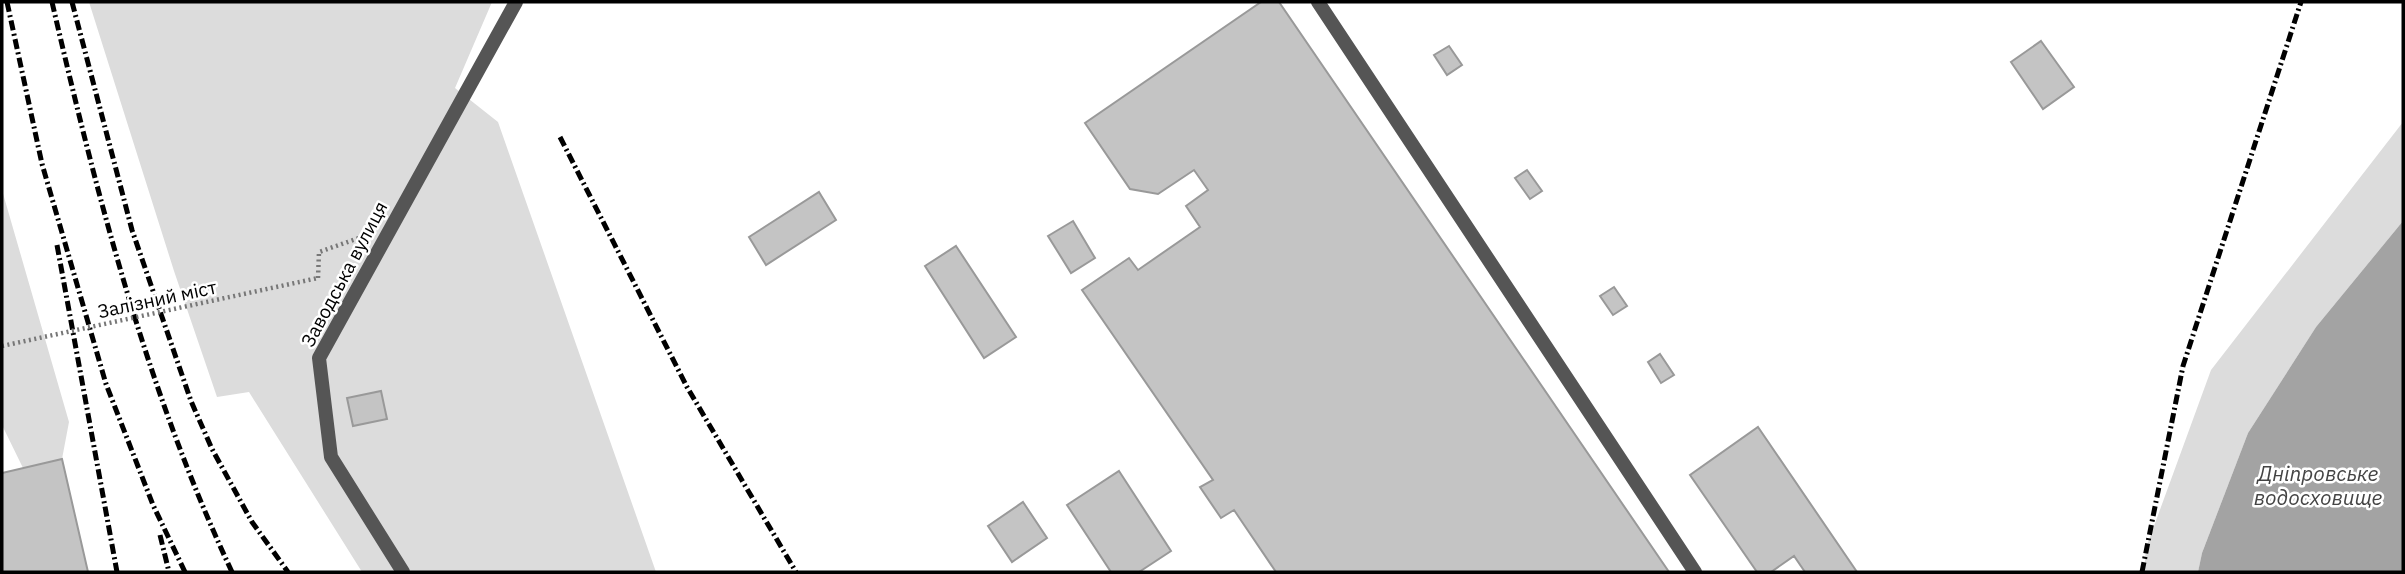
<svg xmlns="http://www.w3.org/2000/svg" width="2405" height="574" font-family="'IBM Plex Sans',sans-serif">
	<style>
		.green { fill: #dcdcdc }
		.water { fill: #a3a3a3 }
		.building { fill: #c4c4c4; stroke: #999; stroke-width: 2 }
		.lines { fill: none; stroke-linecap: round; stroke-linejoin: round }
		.path { stroke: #777; stroke-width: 4.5; stroke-dasharray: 2 3.5; stroke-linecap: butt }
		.service { stroke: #555; stroke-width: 14 }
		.minor { stroke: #555; stroke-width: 14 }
		.rail { stroke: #000; stroke-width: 5; stroke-dasharray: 10 3.5 2 3.5; stroke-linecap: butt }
		.path-bridge { stroke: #777; stroke-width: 4.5; stroke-dasharray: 2 3.5; stroke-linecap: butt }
		.labels { text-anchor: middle; stroke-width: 5; stroke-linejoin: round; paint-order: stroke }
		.street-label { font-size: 19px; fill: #000; stroke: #fff }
		.water-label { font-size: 21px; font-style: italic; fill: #444; stroke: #fff }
	</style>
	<rect width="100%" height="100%" fill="#fff"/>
	<!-- green -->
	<path class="green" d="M89 2H492L455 88 498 122 656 572H362L249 392 217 397 174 271Z
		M2403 122V221L2316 327 2248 433 2202 553 2198 572H2144L2146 548 2211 370Z
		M2 190 69 422 62 459 23 468 2 425Z"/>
	<!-- water -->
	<path class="water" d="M2403 221V572H2198L2202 553 2248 433 2316 327Z"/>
	<!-- building -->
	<path class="building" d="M1261 2H1279L1669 572H1276L1234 510 1221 518 1200 487 1213 480 1082 290 1129 258 1138 270 1200 227 1186 206 1208 190 1194 170 1158 194 1130 189 1085 123Z
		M2041 41 2074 87 2043 109 2011 62Z
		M1449 46 1462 65 1447 75 1434 55Z
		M1527 170 1542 191 1530 199 1515 178Z
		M819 192 836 220 766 265 749 237Z
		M1073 221 1095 258 1071 273 1048 236Z
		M956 246 1016 337 984 358 925 266Z
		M1614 287 1627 306 1613 315 1600 296Z
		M1660 354 1674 375 1661 383 1648 362Z
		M381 391 387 419 353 426 347 398Z
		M1758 427 1857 572H1805L1794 556 1771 572H1757L1690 475Z
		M62 459 88 572H2V473Z
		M1119 471 1171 551 1139 572H1111L1067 505Z
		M1023 502 1047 538 1012 562 988 526Z"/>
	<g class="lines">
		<!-- path -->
		<path class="path" d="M318 278 319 252 359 238"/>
		<!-- service -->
		<path class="service" d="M1318 2 1695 572"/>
		<!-- minor -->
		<path class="minor" d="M403 572 331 457 319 358 516 2"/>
		<!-- rail -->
		<path class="rail" d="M7 2 42 164 106 384 153 505 185 572
			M52 2C97 196 147 391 232 572
			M72 2 132 230 191 401 212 449 252 522 288 572
			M560 137 687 387 796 572
			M57 245 117 572
			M160 535 169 572
			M2142 572 2183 366 2301 2"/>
		<!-- path-bridge -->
		<path class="path-bridge" d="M2 346 318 278"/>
	</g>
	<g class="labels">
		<!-- street labels -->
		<g class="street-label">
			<text transform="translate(344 274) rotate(-62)" y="7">Заводська вулиця</text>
			<text transform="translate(157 299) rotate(-12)" y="7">Залізний міст</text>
		</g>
		<!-- water labels -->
		<g class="water-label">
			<text x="2318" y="481">Дніпровське<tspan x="2318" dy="24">водосховище</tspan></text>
		</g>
	</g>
	<!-- border -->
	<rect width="2405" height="574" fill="none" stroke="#000000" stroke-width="7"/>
</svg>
